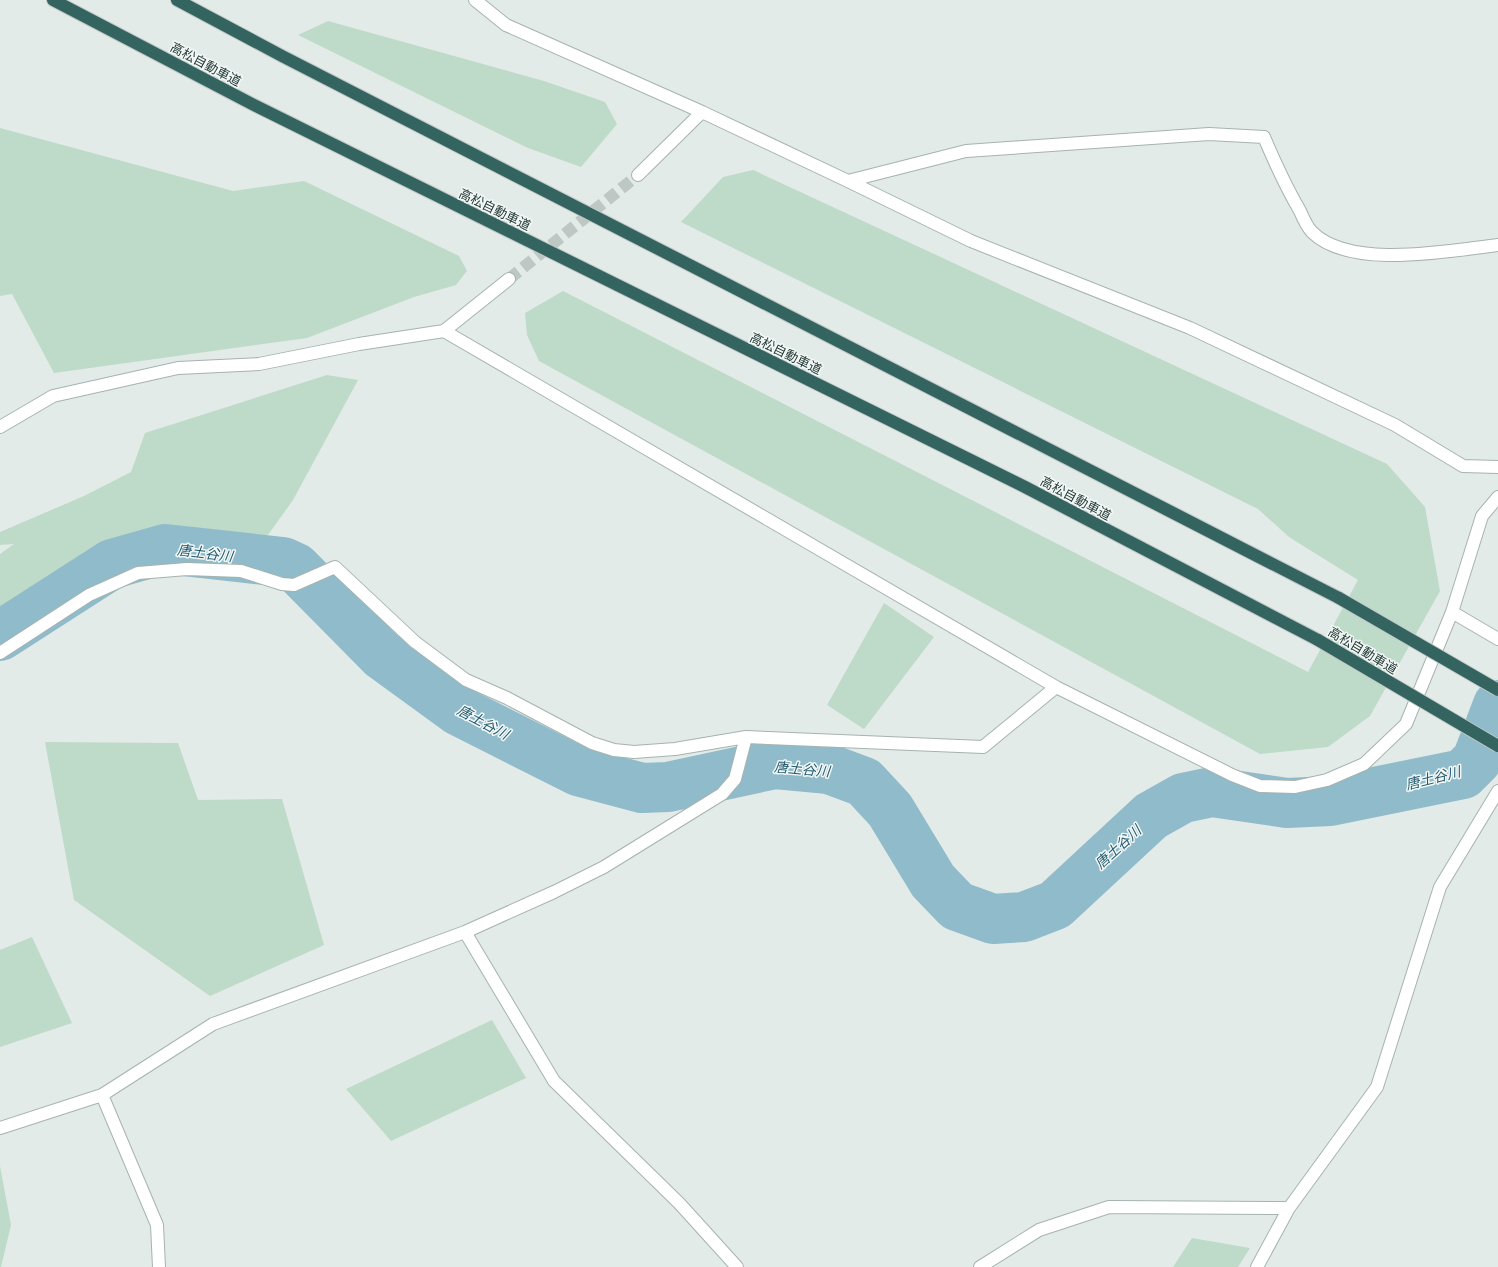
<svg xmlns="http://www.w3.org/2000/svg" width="1498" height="1267" font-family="Lato,'Noto Sans JP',sans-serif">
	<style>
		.green { fill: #bedac9 }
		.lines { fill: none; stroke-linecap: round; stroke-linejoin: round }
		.river { stroke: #90bbcb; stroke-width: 50 }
		.minor-tunnel { stroke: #bdc8c5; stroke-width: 12; stroke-dasharray: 12 6; stroke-linecap: butt }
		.minor-casing { stroke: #a6b3af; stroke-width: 14 }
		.motorway-casing { stroke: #c2c8c7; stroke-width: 14 }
		.minor { stroke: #fff; stroke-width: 12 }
		.motorway { stroke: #336460; stroke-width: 12 }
		.motorway-bridge-casing { stroke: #c2c8c7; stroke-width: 14; stroke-linecap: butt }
		.motorway-bridge { stroke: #336460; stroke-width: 12 }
		.labels { text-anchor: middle; stroke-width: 3; stroke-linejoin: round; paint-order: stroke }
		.street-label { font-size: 13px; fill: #243b37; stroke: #f3f8f6 }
		.water-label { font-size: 14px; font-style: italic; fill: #245b71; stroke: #f3f8f6 }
	</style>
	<rect width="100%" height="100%" fill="#e3ebe8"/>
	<!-- green -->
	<path class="green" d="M328 21 544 81 605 102 617 124 581 167 528 148 298 35Z
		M0 128 233 191 304 181 459 256 467 271 456 285 414 297 307 338 54 373 12 294 0 296Z
		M753 170 1387 464 1425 507 1440 591 1370 716 1328 747 1260 754 539 361 527 335 525 313 563 291 1308 672 1358 580 1289 537 1258 509 681 222 723 177Z
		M327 375 358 380 293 500 265 539C221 549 151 574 108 558L40 598 0 629V554L14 544 0 545V532L84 496 131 472 145 433Z
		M884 603 934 637 864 729 827 705Z
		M45 742 178 743 198 800 282 799 324 945 210 996 74 900Z
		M32 937 72 1023 0 1047V950Z
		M492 1020 526 1078 391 1141 346 1089Z
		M0 1166 11 1225 1 1267H0Z
		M1192 1238 1250 1248 1238 1267H1173Z"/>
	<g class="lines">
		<!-- river -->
		<path class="river" d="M0 636 112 564 165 549 283 562 296 568 382 655 459 711 578 771 642 788 668 787 775 764 829 769 864 782 890 810 933 881 957 906 993 919 1024 917 1055 905 1151 816 1183 798 1212 792 1287 803 1330 801 1463 774 1477 760 1498 705"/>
		<!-- minor-tunnel -->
		<path class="minor-tunnel" d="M509 279 638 175"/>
		<defs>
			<path id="minor" d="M475 0 506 25 702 112
				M638 175 702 112 848 181 966 151 1209 134 1264 137C1275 163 1286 187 1300 211 1303 218 1307 227 1312 232 1350 270 1448 251 1498 245
				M848 181 971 241 1190 328 1395 425 1463 466 1498 467
				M444 331 1056 687
				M0 427 53 396 178 368 259 364 359 344 444 331 509 279
				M1452 612 1498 639
				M0 653 89 595 138 573 187 569 241 571 282 584 294 585 335 567 415 642 466 680 507 698 592 743 614 750 634 752 675 749 746 737
				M465 932 554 1081 679 1203 737 1267
				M102 1095 157 1225 159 1267
				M0 1128 102 1095 213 1024 465 932 554 892 604 867 722 794 735 779 746 737 983 747 1056 687 1232 775 1260 786 1295 787 1327 780 1364 764 1406 724 1452 612 1482 516 1498 497
				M980 1267 1039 1230 1109 1207 1289 1208
				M1257 1267 1289 1208 1377 1087 1440 887 1498 791"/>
			<path id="motorway" d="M53 0 252 104 1025 487 1318 640
				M177 0 282 56 1339 598"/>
		</defs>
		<!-- minor casing -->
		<use href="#minor" class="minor-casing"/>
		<!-- motorway casing -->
		<use href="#motorway" class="motorway-casing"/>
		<!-- minor -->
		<use href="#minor" class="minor"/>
		<!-- motorway -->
		<use href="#motorway" class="motorway"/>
		<defs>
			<path id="motorway-bridge" d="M1339 598 1498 690
				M1318 640 1498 746"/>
		</defs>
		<!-- motorway-bridge casing -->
		<use href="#motorway-bridge" class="motorway-bridge-casing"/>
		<!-- motorway-bridge -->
		<use href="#motorway-bridge" class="motorway-bridge"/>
	</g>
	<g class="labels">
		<!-- street labels -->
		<g class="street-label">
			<text transform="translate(206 64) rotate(28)" y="5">高松自動車道</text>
			<text transform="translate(495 209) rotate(26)" y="5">高松自動車道</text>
			<text transform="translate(786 353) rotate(26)" y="5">高松自動車道</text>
			<text transform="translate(1076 498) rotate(28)" y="5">高松自動車道</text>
			<text transform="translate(1363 650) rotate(31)" y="5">高松自動車道</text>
		</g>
		<!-- water labels -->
		<g class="water-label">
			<text transform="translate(205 553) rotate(7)" y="5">唐土谷川</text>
			<text transform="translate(483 722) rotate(28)" y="5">唐土谷川</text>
			<text transform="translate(802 769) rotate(5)" y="5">唐土谷川</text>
			<text transform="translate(1433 778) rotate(-14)" y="5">唐土谷川</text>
			<text transform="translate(1118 847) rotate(-42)" y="5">唐土谷川</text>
		</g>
	</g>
</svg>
